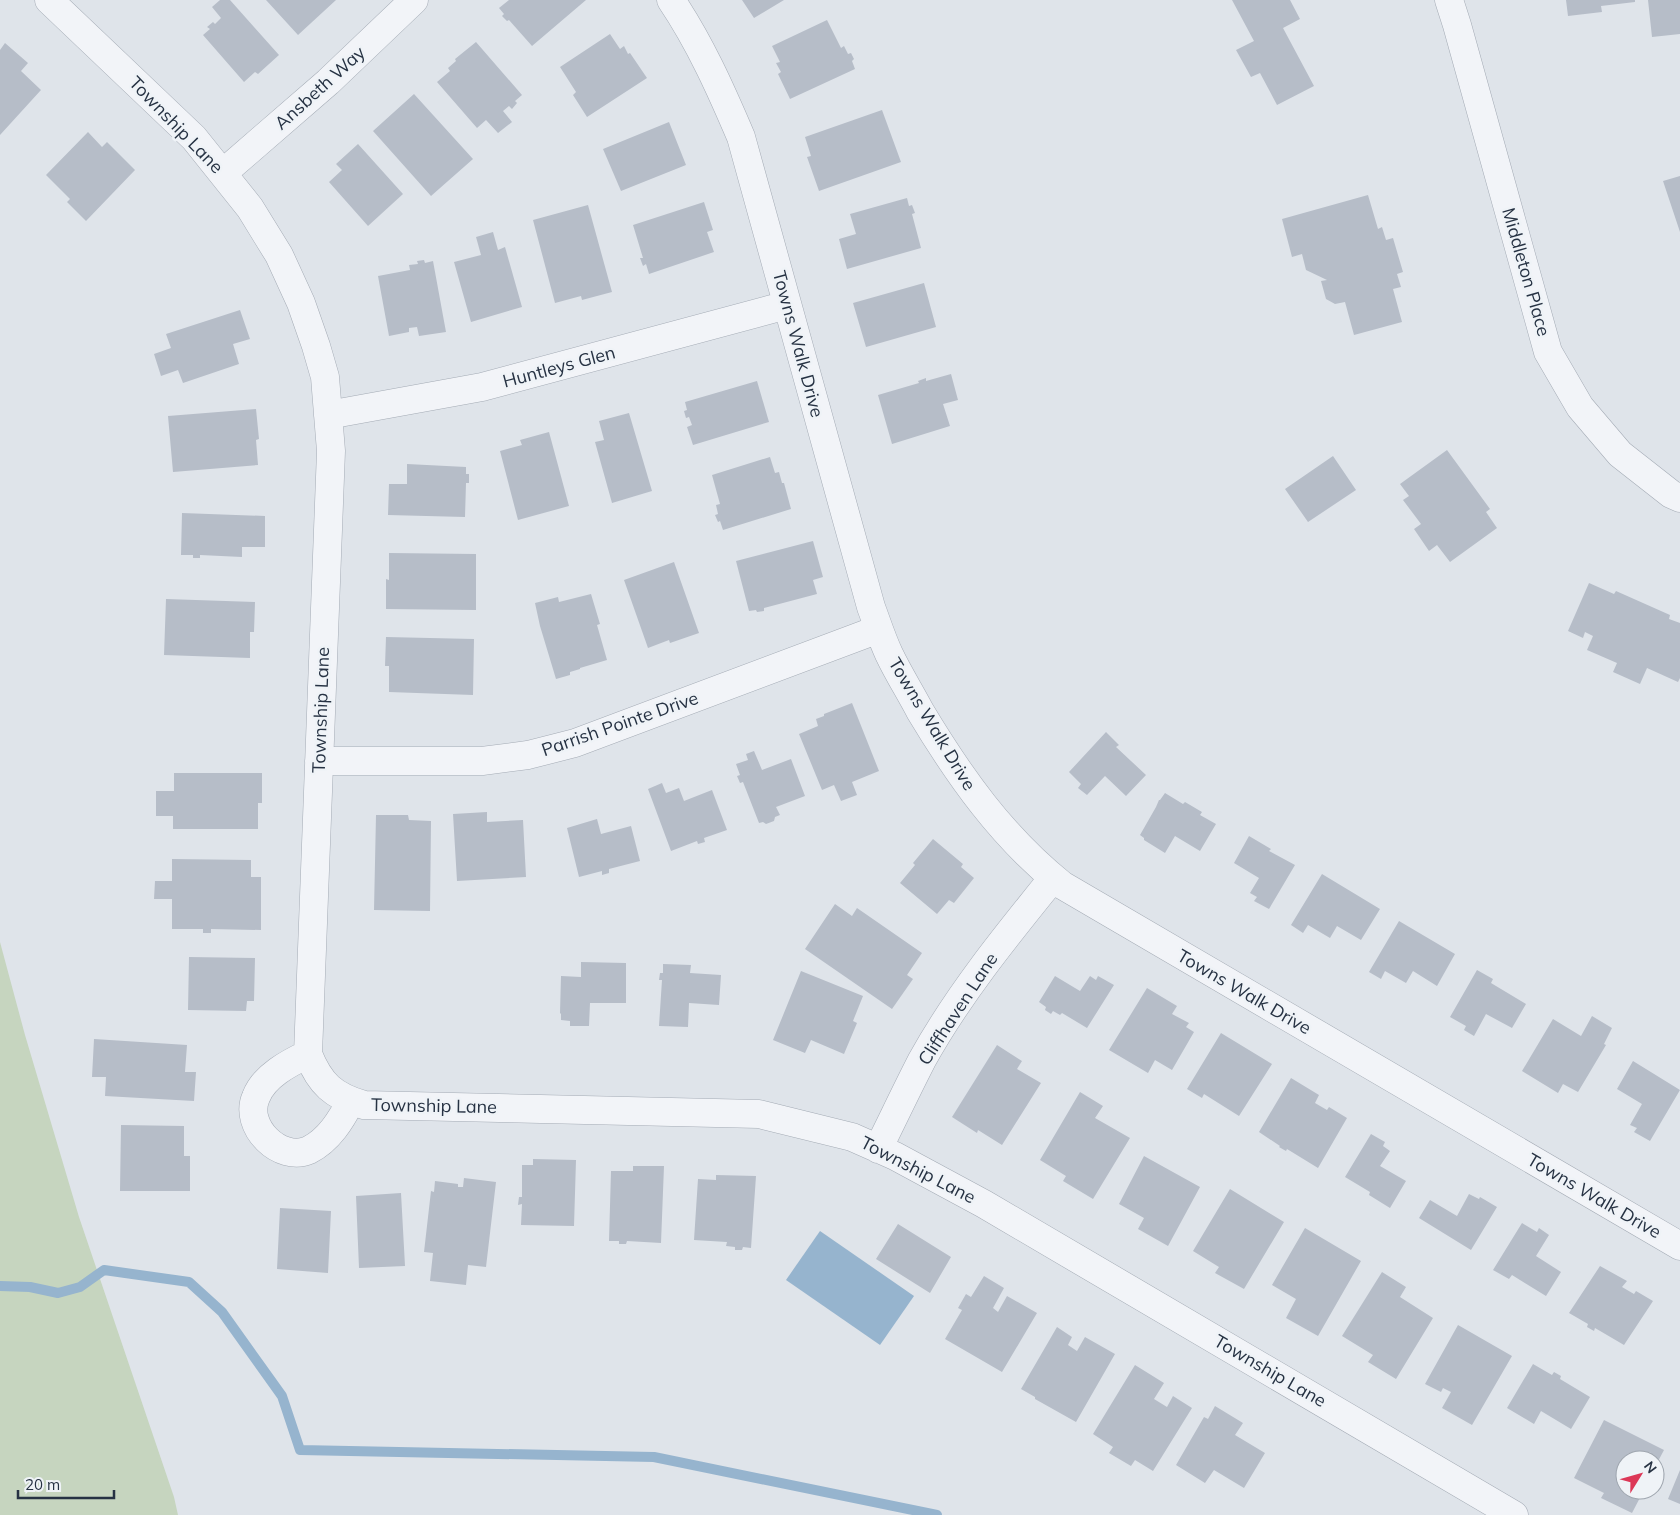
<svg xmlns="http://www.w3.org/2000/svg" width="1680" height="1515" font-family="Mulish,sans-serif">
	<style>
		.green { fill: #c6d5bf }
		.water { fill: #96b4ce }
		.lines { fill: none; stroke-linecap: round; stroke-linejoin: round }
		.stream { stroke: #96b4ce; stroke-width: 10 }
		.building { fill: #b6bdc8 }
		.minor-casing { stroke: #a4abb5; stroke-width: 29 }
		.minor { stroke: #f2f4f8; stroke-width: 28 }
		.labels { text-anchor: middle; stroke-width: 5; stroke-linejoin: round; paint-order: stroke }
		.street-label { font-size: 18px; fill: #263243; stroke: #eff3f7 }
	</style>
	<rect width="100%" height="100%" fill="#dfe4ea"/>
	<!-- green -->
	<path class="green" d="M0 942 25 1035 79 1217 174 1497 178 1515H0Z"/>
	<!-- water -->
	<path class="water" d="M820 1231 914 1296 880 1345 786 1280Z"/>
	<g class="lines">
		<!-- stream -->
		<path class="stream" d="M0 1286 30 1287 58 1293 80 1287 104 1270 189 1282 222 1312 282 1396 300 1450 654 1457 937 1515"/>
	</g>
	<!-- building -->
	<path class="building" d="M220 0H230L279 55 258 74 255 72 244 82 203 35 210 29 207 27 213 22 215 24 221 18 212 7Z
		M266 0H336L298 35Z
		M509 0H586L532 46 509 20 507 21 502 16 504 14 499 8Z
		M742 0H784L754 18Z
		M1232 0H1290L1300 19 1283 28 1314 86 1277 105 1260 73 1251 77 1236 50 1254 41Z
		M1566 0H1635V2L1601 6 1602 12 1568 16Z
		M1648 0H1680V34L1652 37Z
		M827 20 841 48 844 46 848 54 851 53 854 59 852 61 855 69 790 99 778 74 781 72 776 63 780 62 772 46Z
		M610 34 620 49 624 46 628 54 630 53 647 78 587 117 573 95 576 92 560 67Z
		M476 42 522 95 515 101 517 103 512 109 509 106 503 111 512 122 498 133 486 120 477 128 437 82 450 71 448 68 456 61 455 59Z
		M5 43 28 63 21 71 41 90 0 135V50Z
		M414 94 473 159 431 196 373 131Z
		M882 110 901 162 819 191 807 157 811 156 805 137Z
		M669 122 686 165 621 191 603 149Z
		M88 132 102 147 107 142 135 170 86 221 67 202 70 199 46 175Z
		M358 144 403 194 368 226 329 182 342 170 336 164Z
		M1680 176V232L1663 181Z
		M1368 195 1378 229 1382 227 1386 240 1393 238 1403 272 1397 274 1401 287 1393 289 1402 322 1354 335 1345 302 1335 304 1326 299 1321 281 1327 280 1306 270 1302 254 1292 257 1282 219Z
		M907 198 909 206 912 205 915 213 912 214 921 248 847 269 839 239 856 234 850 214Z
		M704 202 713 230 707 232 714 252 649 274 646 264 643 266 640 258H643L633 225Z
		M588 205 612 292 582 300 581 296 555 303 533 220Z
		M493 232 498 250 505 247 522 307 471 322 454 262 481 255 476 237Z
		M424 260 425 263 433 261 446 332 419 336 417 327 409 328V332L389 336 378 276 410 270 409 265 418 264 417 261Z
		M924 283 936 327 866 347 853 303Z
		M240 310 250 339 233 344 239 364 183 383 178 370 161 376 154 354 171 348 166 334Z
		M951 374 958 400 943 404 950 426 892 444 878 395 919 383 918 381 926 378V381Z
		M757 381 769 422 693 445 687 427 692 425 689 417 686 418 684 411 687 410 685 402Z
		M256 409 259 439 256 440 258 465 173 472 168 416Z
		M629 413 652 491 612 503 595 442 604 440 599 421Z
		M549 432 569 506 518 520 500 451 522 445 520 440Z
		M1447 450 1490 509 1486 512 1497 528 1450 562 1437 545 1429 551 1414 529 1421 524 1403 500 1409 496 1400 484Z
		M1333 456 1356 490 1308 522 1285 489Z
		M770 457 775 473 779 472 782 483H784L791 509 723 530 720 521 718 522 715 515 718 514 716 505 720 504 712 475Z
		M407 464 466 467V474H469V483H466L465 517 388 515 389 484H407Z
		M182 513 265 516V547H242V557L200 555V558H193V555H181Z
		M813 541 823 577 813 580 817 594 764 608V611L757 612 756 610 749 611 736 561Z
		M389 553 476 554V610L386 609V579L389 580Z
		M674 562 699 633 670 643 669 640 648 648 624 580Z
		M1589 583 1614 594 1616 591 1670 615 1669 619 1680 623V678L1678 682 1647 668 1640 684 1613 672 1617 663 1587 650 1593 636 1585 632 1583 638 1568 631Z
		M591 594 600 624 597 625 607 660 580 668V669L570 672V675L556 679 540 626 535 603 558 597 559 602Z
		M166 599 255 602 254 632H250V658L164 655Z
		M386 637 474 639 473 695 389 692V666H385Z
		M852 703 879 771 852 782 857 795 841 801 834 785 822 790 799 734 818 726 816 719 824 716V714Z
		M1106 732 1119 745 1116 747 1146 775 1126 796 1105 776 1087 795 1078 788 1081 784 1069 772Z
		M754 751 762 770 791 759 805 796 776 807 780 815 775 817 774 821 766 824 763 822 759 823 743 782 740 783 737 776 740 775 736 764 748 760 746 754Z
		M174 773H262V803H258V829H173V816H156V791H174Z
		M662 783 666 793 679 788 684 801 712 790 727 830 704 838 705 842 698 844 697 841 671 851 648 789Z
		M1165 793 1183 804 1185 802 1202 812 1200 815 1216 824 1200 851 1175 836 1165 853 1144 840V838L1140 835 1156 807 1159 800H1160Z
		M487 812V822L523 820 526 877 457 881 453 814Z
		M376 815H408L409 820 431 821 430 911 374 910Z
		M597 819 601 834 631 826 640 861 609 869V873L602 875V871L579 877 567 828Z
		M1249 836 1271 849 1269 851 1295 865 1269 909 1254 901 1257 897 1250 893 1259 878 1234 863Z
		M933 839 963 864 961 867 974 878 954 903 949 900 937 914 900 883 915 865 913 863Z
		M172 859 251 860V877H261V930L211 929V933H203V929H172V899H154L155 881H172Z
		M1322 874 1380 909 1361 940 1337 926 1330 938 1308 925 1303 933 1291 925Z
		M835 904 852 916 857 908 922 953 907 975 913 979 892 1009 805 949Z
		M1399 921 1455 954 1437 986 1413 971 1406 983 1385 971 1381 979 1369 972Z
		M189 957 255 958 254 1001H247L246 1011 188 1010Z
		M581 962 626 963V1003H590L589 1026H570V1021L561 1020V1014L560 1013 561 976 581 977Z
		M663 964 691 965 690 973 721 975 719 1005 689 1003 688 1027 659 1026 662 980H659L660 973H663Z
		M1477 970 1493 979 1491 983 1526 1004 1512 1028 1486 1014 1474 1036 1464 1030 1466 1026 1450 1017Z
		M801 971 863 996 853 1021 857 1023 844 1054 811 1040 805 1053 773 1040Z
		M1055 976 1080 991 1090 976 1096 980 1098 976 1114 985 1087 1028 1062 1013 1060 1015 1053 1011 1051 1014 1045 1010 1046 1007 1039 1002Z
		M1147 988 1177 1006 1172 1014 1189 1023 1186 1027 1194 1032 1172 1070 1155 1060 1148 1073 1109 1050Z
		M1592 1016 1612 1028 1604 1044 1606 1045 1578 1092 1563 1084 1558 1093 1522 1071 1553 1019 1581 1036Z
		M1221 1033 1272 1064 1239 1116 1204 1094 1202 1098 1187 1089Z
		M94 1039 187 1045 185 1072H196L194 1101 105 1096 106 1077H92Z
		M997 1045 1022 1061 1017 1069 1041 1083 1002 1145 978 1130 977 1133 952 1117Z
		M1633 1061 1680 1090 1650 1141 1634 1132 1637 1128 1630 1125 1642 1104 1617 1089Z
		M1291 1078 1319 1095 1315 1103 1327 1110 1329 1107 1347 1118 1318 1168 1287 1149 1286 1151 1279 1147 1280 1146 1259 1132Z
		M1080 1092 1103 1106 1095 1118 1130 1138 1093 1199 1063 1181 1066 1176 1040 1160Z
		M121 1125 184 1126V1156H190V1191H120Z
		M1371 1134 1385 1142 1383 1146 1390 1151 1380 1166 1406 1181 1390 1208 1369 1195 1370 1192 1345 1177Z
		M1144 1156 1200 1187 1168 1246 1138 1229 1144 1218 1119 1204Z
		M533 1159 576 1160 574 1226 521 1225 522 1204 518 1205 519 1197H522V1165H533Z
		M633 1166H664L661 1243 627 1241 626 1244H619V1241H609L611 1171H633Z
		M716 1175 756 1176 751 1248 743 1247 742 1250H735V1247L726 1246 727 1242 694 1240 698 1179 716 1180Z
		M464 1178 496 1182 486 1267 468 1265 466 1285 430 1281 433 1253 424 1252 431 1191 434 1192 435 1181 458 1184V1187H463Z
		M1230 1189 1284 1222 1244 1289 1215 1273 1219 1267 1193 1251Z
		M401 1193 405 1266 359 1268 356 1196Z
		M1469 1194 1479 1199 1480 1197 1497 1207 1471 1250 1419 1218 1430 1200 1457 1216Z
		M280 1208 331 1211 328 1273 277 1269Z
		M1522 1223 1537 1232 1539 1228 1549 1235 1536 1256 1561 1272 1546 1296 1512 1275 1509 1279 1493 1270Z
		M898 1224 951 1257 930 1293 876 1259Z
		M1305 1228 1361 1261 1318 1336 1286 1318 1296 1299 1272 1285Z
		M1600 1266 1627 1281 1622 1287 1634 1294 1636 1291 1653 1301 1624 1345 1595 1328 1594 1331 1587 1327 1588 1324 1569 1313Z
		M1382 1272 1406 1287 1400 1297 1433 1318 1396 1379 1368 1362 1373 1355 1342 1336Z
		M984 1276 1004 1288 993 1308 998 1312 1007 1296 1037 1313 1002 1372 945 1339 962 1310 958 1308 966 1294 971 1297Z
		M1458 1325 1512 1356 1472 1425 1442 1408 1451 1392 1443 1388 1441 1392 1425 1384Z
		M1057 1327 1072 1337 1068 1345 1077 1351 1085 1337 1115 1354 1076 1422 1035 1399V1397L1021 1389Z
		M1533 1364 1552 1375 1554 1372 1561 1376 1560 1379 1590 1397 1571 1429 1541 1411 1534 1424 1507 1408Z
		M1135 1365 1164 1383 1154 1399 1167 1407 1173 1396 1192 1408 1153 1471 1135 1460 1131 1466 1109 1453 1113 1447 1093 1434Z
		M1215 1406 1243 1423 1235 1435 1265 1453 1244 1488 1214 1470 1205 1483 1176 1465 1204 1417 1208 1419Z
		M1604 1420 1664 1450 1655 1467V1460H1625V1490H1644L1632 1513 1601 1498 1604 1493 1574 1478Z
		M1680 1470V1504L1668 1499Z"/>
	<g class="lines">
		<defs>
			<path id="minor" d="M49 0 194 138 250 208 279 255 301 303 316 346 325 377 331 451 308 1054C320 1084 333 1096 364 1105L759 1114 852 1137 895 1156 984 1204 1514 1515
				M671 0C700 43 721 90 741 137L871 607C877 623 882 639 889 654 898 673 910 692 920 711 959 776 1002 837 1062 885L1680 1246
				M1449 0 1457 25 1548 352 1580 407 1620 454 1671 494 1680 498
				M223 173 328 82 414 0
				M328 415 482 387 787 305
				M319 761H482L528 755 575 743 879 629
				M308 1054C289 1063 264 1076 256 1097 243 1126 280 1163 309 1150 329 1140 341 1120 351 1101
				M878 1149C893 1119 907 1089 922 1060 958 995 1006 936 1053 878"/>
		</defs>
		<!-- minor casing -->
		<use href="#minor" class="minor-casing"/>
		<!-- minor -->
		<use href="#minor" class="minor"/>
	</g>
	<g class="labels">
		<!-- street labels -->
		<g class="street-label">
			<text transform="translate(320 88) rotate(-42)" y="6">Ansbeth Way</text>
			<text transform="translate(176 125) rotate(46)" y="6">Township Lane</text>
			<text transform="translate(1526 272) rotate(74)" y="6">Middleton Place</text>
			<text transform="translate(798 344) rotate(75)" y="6">Towns Walk Drive</text>
			<text transform="translate(559 367) rotate(-15)" y="6">Huntleys Glen</text>
			<text transform="translate(321 710) rotate(-88)" y="6">Township Lane</text>
			<text transform="translate(620 724) rotate(-19)" y="6">Parrish Pointe Drive</text>
			<text transform="translate(932 724) rotate(59)" y="6">Towns Walk Drive</text>
			<text transform="translate(1244 992) rotate(30)" y="6">Towns Walk Drive</text>
			<text transform="translate(958 1009) rotate(-57)" y="6">Cliffhaven Lane</text>
			<text transform="translate(434 1106) rotate(1)" y="6">Township Lane</text>
			<text transform="translate(918 1170) rotate(27)" y="6">Township Lane</text>
			<text transform="translate(1594 1196) rotate(30)" y="6">Towns Walk Drive</text>
			<text transform="translate(1270 1371) rotate(30)" y="6">Township Lane</text>
		</g>
	</g>
	<!-- north arrow -->
	<g transform="translate(1640 1475) rotate(53)"><circle r="24" fill="#eff3f7" stroke="#9fa6af"/>
	<path d="M0-4L9 19L0 12L-9 19Z" fill="#dc3757"/>
	<text y="-8" font-size="14" font-weight="bold" text-anchor="middle" fill="#263243">N</text>
	</g>
	<!-- scale -->
	<path d="M18 1490v8h96v-8" fill="none" stroke="#263243" stroke-width="2.5"/>
	<text x="25" y="1490" font-size="15" fill="#263243" stroke="#eff3f7" stroke-width="4" paint-order="stroke">20 m</text>
</svg>
